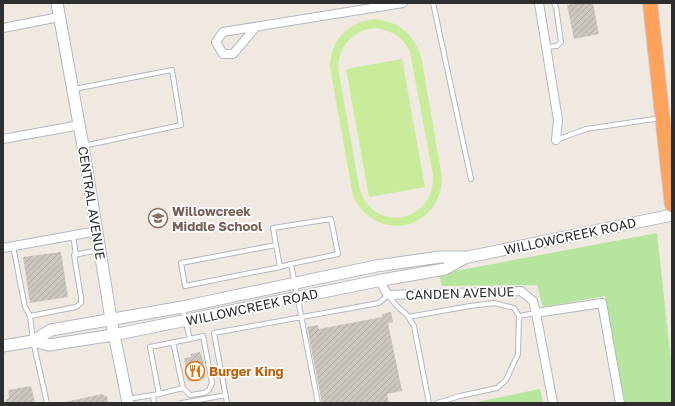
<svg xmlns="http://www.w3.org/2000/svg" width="675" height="406" font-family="'Golos Text',sans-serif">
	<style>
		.grass { fill: #b6e59e }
		.pitch { fill: #c9ec9a; fill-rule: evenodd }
		.building { fill: url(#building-hatch) }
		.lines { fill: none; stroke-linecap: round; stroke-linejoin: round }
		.lane-casing { stroke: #b4b7c1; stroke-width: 6 }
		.street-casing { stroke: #b4b7c1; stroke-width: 10 }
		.secondary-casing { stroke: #b4b7c1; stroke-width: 13 }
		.highway-casing { stroke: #c9c9c9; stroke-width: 16 }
		.lane { stroke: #fff; stroke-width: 4 }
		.street { stroke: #fff; stroke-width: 8 }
		.secondary { stroke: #fff; stroke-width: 11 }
		.highway { stroke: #ffa35c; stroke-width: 14 }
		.labels { text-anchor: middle; stroke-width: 3.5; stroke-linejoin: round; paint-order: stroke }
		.street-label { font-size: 13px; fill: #2e2e2e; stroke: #fff }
		.education-label { font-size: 13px; font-weight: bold; fill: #785e54; stroke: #fff; text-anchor: start }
		.food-label { font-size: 13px; font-weight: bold; fill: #c56008; stroke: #fff; text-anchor: start }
	</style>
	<defs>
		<pattern id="building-hatch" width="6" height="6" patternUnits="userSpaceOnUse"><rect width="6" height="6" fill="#cbc7bf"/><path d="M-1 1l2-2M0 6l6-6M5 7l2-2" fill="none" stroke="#afaba4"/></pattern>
	</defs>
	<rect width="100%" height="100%" fill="#efe9e1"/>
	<!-- grass -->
	<path class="grass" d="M657 233 672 370V403H625L605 296 543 307 537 285 442 286 439 274Z
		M540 389 543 403H472Z"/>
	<!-- pitch -->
	<path class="pitch" d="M374 19C400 21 416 36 422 61L442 178C440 231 376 244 353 196L330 67C331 40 346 23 374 19ZM373 28C390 29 403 37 410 52L433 175C435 225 370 234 359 186L338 68C339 46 352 31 373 28Z
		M402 59 425 187 369 197 346 69Z"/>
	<!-- building -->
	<path class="building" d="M578 3H593L599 34 574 39 567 5Z
		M61 252 68 297 30 303 23 257Z
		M391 312 393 322 388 323 402 391 387 394 389 403H322L307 327 318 325 319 329 382 317V314Z
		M200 352 204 363 202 364 205 378 188 381 184 358 191 357V354Z
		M31 386 35 403H6V399L9 398 8 390Z
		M102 394 107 397 108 403H60Z"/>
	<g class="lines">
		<defs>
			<path id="lane" d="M433 3 471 179
				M546 47 557 46 561 42 556 7 554 3
				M74 89 172 70 181 125 83 146
				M556 140 586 129 661 118
				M73 235 76 255
				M276 245 181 263 185 286 280 267 291 264 338 254 331 219 273 228 280 267
				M13 246 25 307 30 316
				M291 264 318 403
				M408 317 470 306 494 303 514 308 519 316 536 313
				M173 342 183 388 190 395 204 393 209 390 212 383 203 336 190 339
				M159 394 183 388
				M153 395 154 403
				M128 399 159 394 150 347 190 339 182 307
				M47 403 33 341 30 316 76 307 81 303V297L74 255 99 250
				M182 403 226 395
				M227 403 214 333 379 303 388 295 396 305 407 315 414 326 429 403
				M437 403 460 396 497 388 506 380 518 354 519 316"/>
			<path id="street" d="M539 3 558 120 556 140
				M256 27 233 54H223L216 42 223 32 403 3
				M3 28 59 17
				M3 139 80 125
				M3 248 97 231
				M382 280 383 287 388 295 521 291 533 301 536 313 553 403
				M536 313 602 303 620 403"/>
			<path id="secondary" d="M57 3 83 146 111 319 128 403
				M33 341 49 345 113 335 382 280 445 269 465 258
				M3 346 33 341 51 330 182 307 376 266 440 257H468L672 215"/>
			<path id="highway" d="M650 3 672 205"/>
		</defs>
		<!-- lane casing -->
		<use href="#lane" class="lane-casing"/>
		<!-- street casing -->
		<use href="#street" class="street-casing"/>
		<!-- secondary casing -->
		<use href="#secondary" class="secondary-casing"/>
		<!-- highway casing -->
		<use href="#highway" class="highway-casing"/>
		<!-- lane -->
		<use href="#lane" class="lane"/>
		<!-- street -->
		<use href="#street" class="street"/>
		<!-- secondary -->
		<use href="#secondary" class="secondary"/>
		<!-- highway -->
		<use href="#highway" class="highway"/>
	</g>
	<!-- icons -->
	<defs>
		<symbol id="school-ring" viewBox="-11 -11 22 22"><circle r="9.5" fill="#fff" stroke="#8d6e63" stroke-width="1.5"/><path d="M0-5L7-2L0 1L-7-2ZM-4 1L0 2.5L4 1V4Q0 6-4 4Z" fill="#8d6e63"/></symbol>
		<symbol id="restaurant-ring" viewBox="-11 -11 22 22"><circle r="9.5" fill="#fff" stroke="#e8710a" stroke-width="1.5"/><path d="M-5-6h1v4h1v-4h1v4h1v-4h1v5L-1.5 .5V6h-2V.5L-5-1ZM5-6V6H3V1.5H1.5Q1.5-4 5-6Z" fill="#e8710a"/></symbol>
	</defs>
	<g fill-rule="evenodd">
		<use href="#school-ring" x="147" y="207" width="22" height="22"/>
		<use href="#restaurant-ring" x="184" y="360" width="22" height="22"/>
	</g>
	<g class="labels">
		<!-- street labels -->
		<g class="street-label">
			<text transform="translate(92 203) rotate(81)" y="5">CENTRAL AVENUE</text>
			<text transform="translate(570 236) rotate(-12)" y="5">WILLOWCREEK ROAD</text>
			<text transform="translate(460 293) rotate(-2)" y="5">CANDEN AVENUE</text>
			<text transform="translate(252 307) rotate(-12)" y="5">WILLOWCREEK ROAD</text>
		</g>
		<!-- education labels -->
		<g class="education-label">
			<text x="172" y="216">Willowcreek<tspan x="172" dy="15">Middle School</tspan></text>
		</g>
		<!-- food labels -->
		<g class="food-label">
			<text x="209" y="376">Burger King</text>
		</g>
	</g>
	<!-- border -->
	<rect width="675" height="406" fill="none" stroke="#2e2e2e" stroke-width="8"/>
</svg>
